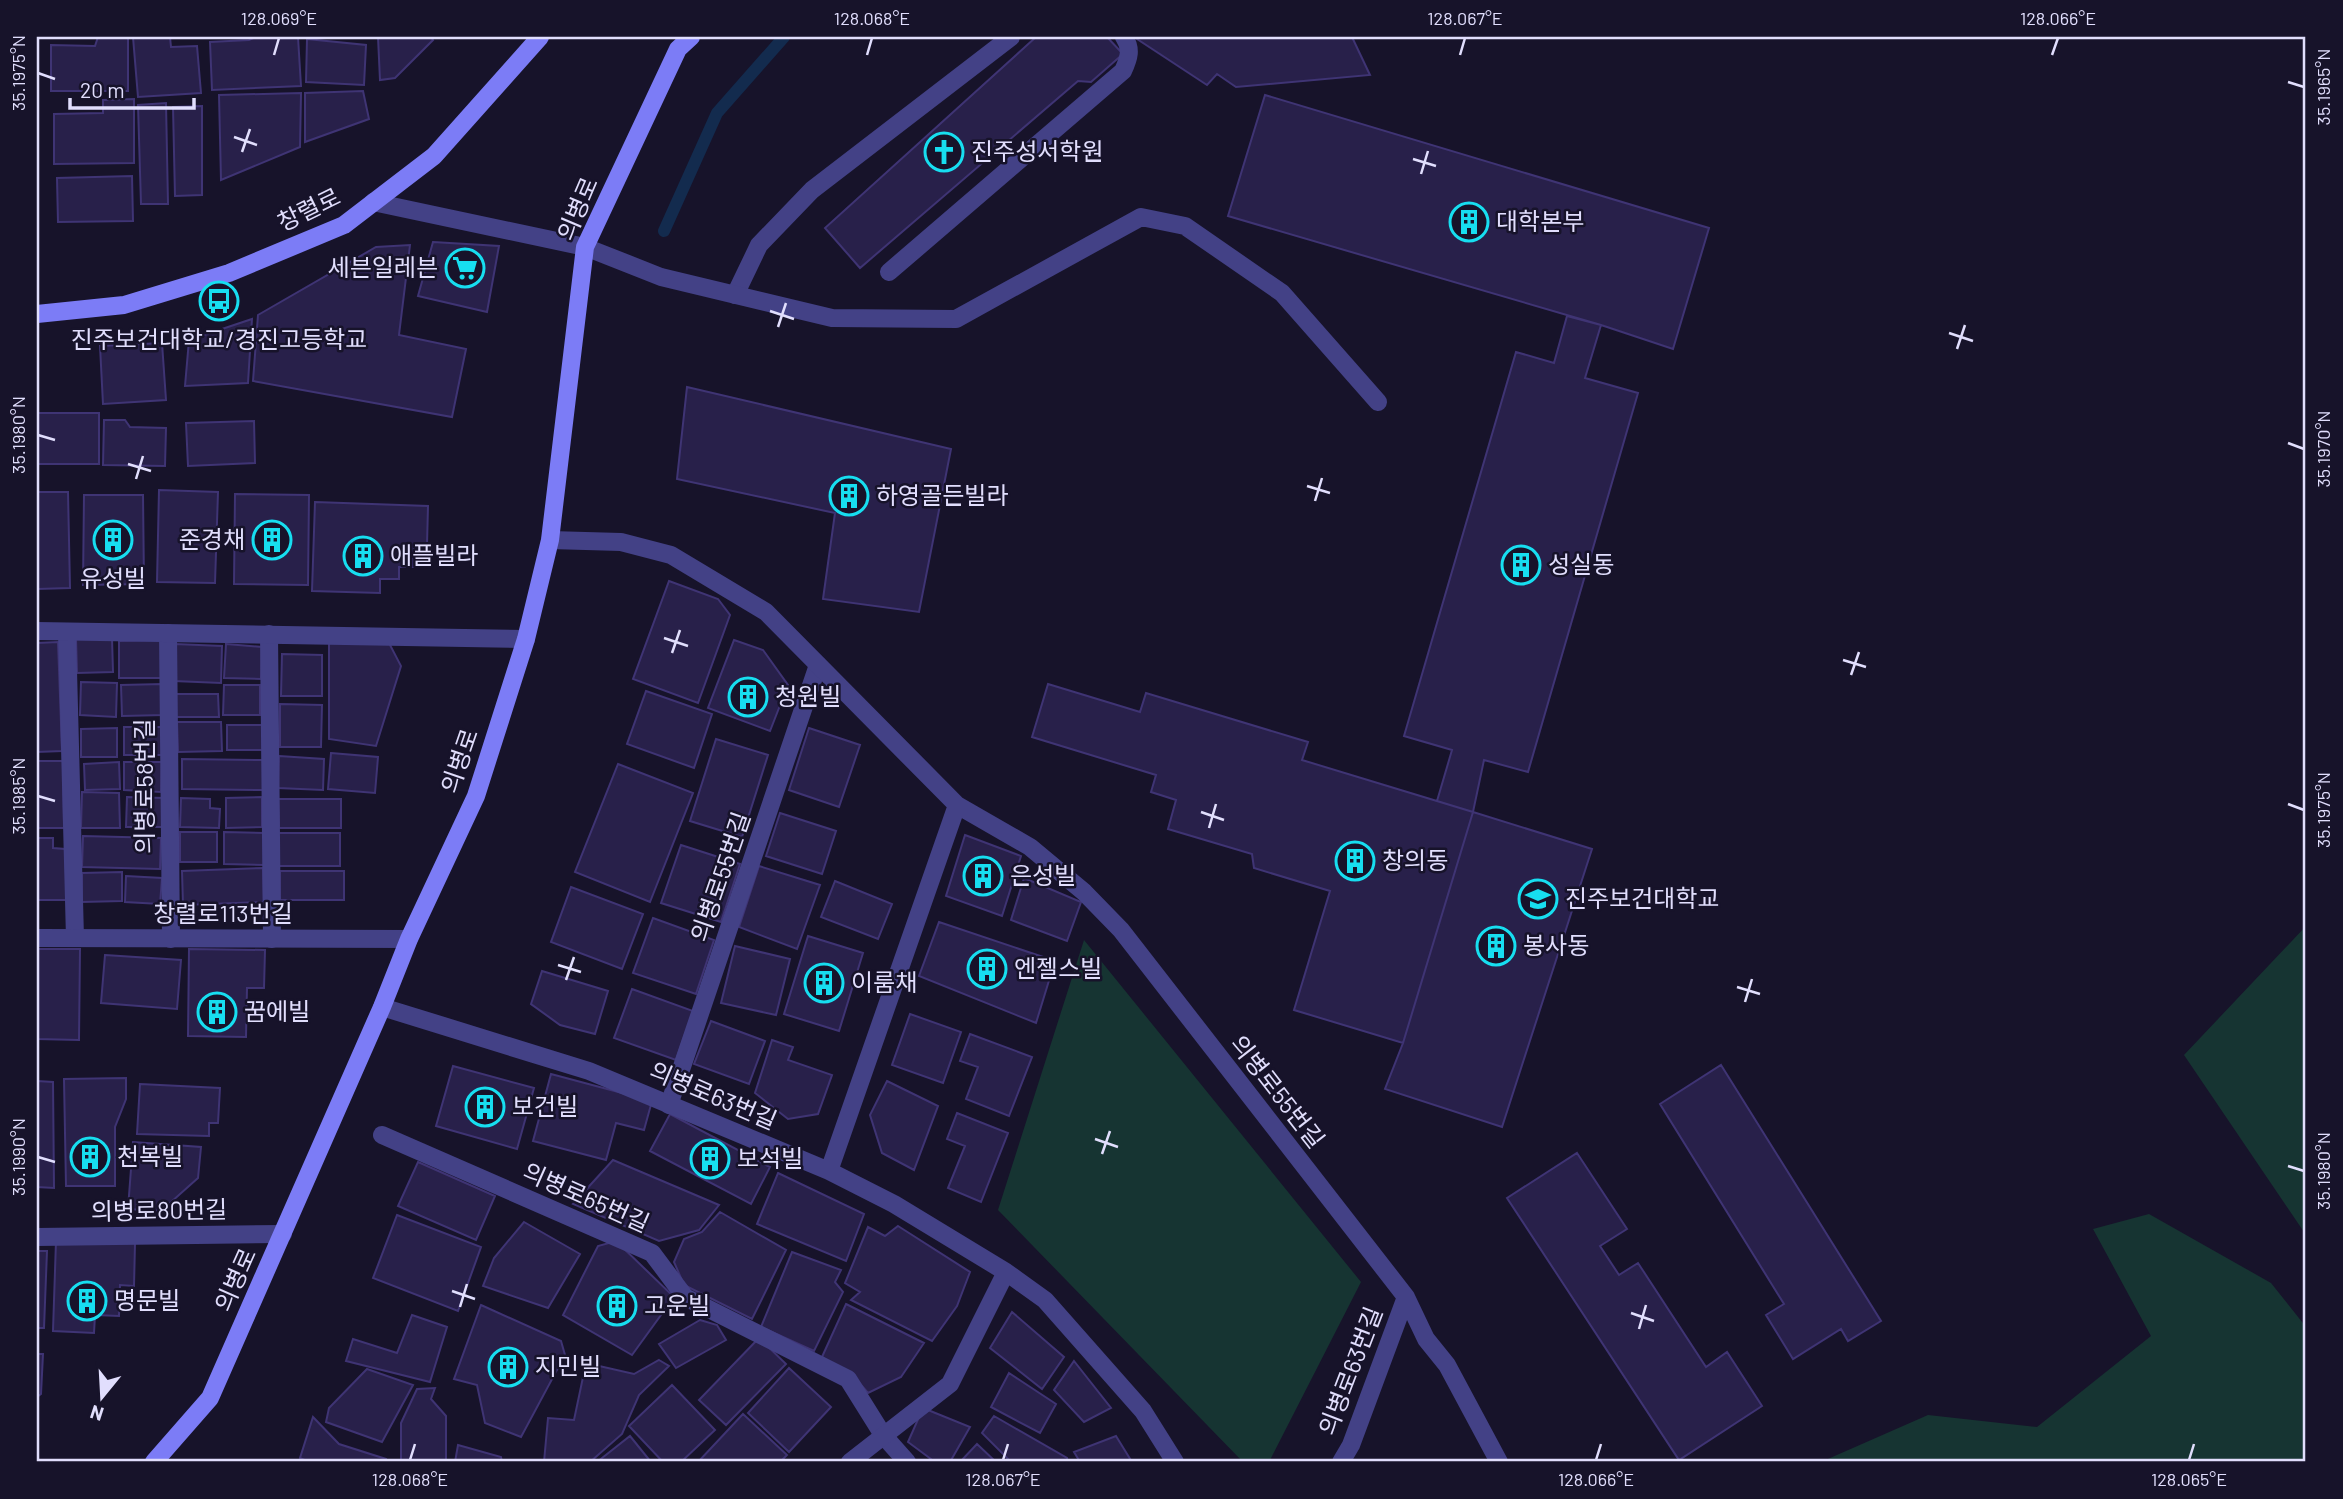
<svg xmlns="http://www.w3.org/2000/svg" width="2343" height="1499" font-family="Barlow,'Noto Sans KR',sans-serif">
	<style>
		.green { fill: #163432 }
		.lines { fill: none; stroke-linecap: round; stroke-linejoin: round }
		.stream { stroke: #132b4e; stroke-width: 12 }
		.building { fill: #28204a; stroke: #3f3474; stroke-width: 2 }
		.lane { stroke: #434186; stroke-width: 18 }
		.street { stroke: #434186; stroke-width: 18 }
		.secondary { stroke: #7c7cf6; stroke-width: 18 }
		.ticks { fill: none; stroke: #e1defd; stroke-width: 2.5 }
		.labels { text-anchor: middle; stroke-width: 5; stroke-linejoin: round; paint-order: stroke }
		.poi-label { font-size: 24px; fill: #e1defd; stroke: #17132a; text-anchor: start }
		.street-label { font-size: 24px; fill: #e1defd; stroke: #17132a }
		.neatline { fill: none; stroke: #e1defd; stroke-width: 2.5 }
		.ticks-label { font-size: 18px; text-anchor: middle; fill: #e1defd }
	</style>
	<rect width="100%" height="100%" fill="#17132a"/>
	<!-- green -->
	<path class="green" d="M2306 926V1235L2184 1055Z
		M1084 940 1361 1282 1269 1462H1243L998 1210Z
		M2149 1214 2271 1283 2306 1327V1462H1821L1928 1415 2037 1427 2151 1336 2093 1229Z"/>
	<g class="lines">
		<!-- stream -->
		<path class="stream" d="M664 231 717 113 784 37"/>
	</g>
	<!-- building -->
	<path class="building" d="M98 37H128V91H51V45L95 46Z
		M133 37H170L171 47 197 46 201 93 138 97Z
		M256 37H298L301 86 212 90 210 42 249 40Z
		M378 37H431L433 40 395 78 380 80Z
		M1036 37H1107L1123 54 1091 82 1078 81 860 268 825 228Z
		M1134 37H1352L1370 75 1236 87 1217 74 1207 85Z
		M307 39 366 45 364 85 306 82Z
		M363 91 369 119 305 142V93Z
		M301 93 300 147 221 180 219 95Z
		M1265 95 1709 228 1673 349 1601 325 1228 216Z
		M134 99V163L54 164V114L103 113V100Z
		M166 103 168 204H141L138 105Z
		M202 106V195L175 196 173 107Z
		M132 176 133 221 58 222 57 178Z
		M433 242 499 246 487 312 418 296Z
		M410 245 399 335 466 349 452 417 253 381 258 315 376 247Z
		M1567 316 1601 325 1585 378 1638 393 1528 772 1484 760 1473 812 1437 801 1452 750 1404 736 1516 352 1554 363Z
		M252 319 248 383 185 386 189 340Z
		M162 343 166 400 103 404 100 346Z
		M687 387 951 449 919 612 823 599 835 513 677 479Z
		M37 413H99V464H37Z
		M104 420H125L130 427 166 428 165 466 103 465Z
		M254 421 255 463 188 466 186 423Z
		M159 490 218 492 215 583 157 582Z
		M37 492H68L70 588 37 589Z
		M235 494 309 495 308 585 234 584Z
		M84 495H143L144 584 83 585Z
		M315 502 428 506 427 545 414 544 413 567H399V579H380V593L312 591Z
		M669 581 718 599 730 615 698 703 633 679Z
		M112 638 113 672 77 673 76 639Z
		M163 640V678H119V641Z
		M734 640 763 650 788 685 770 731 708 708Z
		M58 642 62 751 37 752V643Z
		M329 642 389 643 401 666 376 746 329 739Z
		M175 644 222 646 221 683 174 681Z
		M226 644 262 647 261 679 224 678Z
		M282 654 322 655V696H281Z
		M81 682 117 683 116 717 80 715Z
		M163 684 164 715 122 716 121 685Z
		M1048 684 1140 712 1146 693 1308 742 1302 760 1473 812 1403 1043 1294 1010 1330 891 1254 868 1252 854 1168 829 1176 800 1151 792 1156 775 1032 737Z
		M224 685H260V715H223Z
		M646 691 712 714 694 768 627 744Z
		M175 694H218L219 717H175Z
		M280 704 322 705 321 747H280Z
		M177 722H221L222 751 178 752Z
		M227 725H265V750H227Z
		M124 727H165L166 755H124Z
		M117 728V757H81V729Z
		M809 728 860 745 839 807 789 790Z
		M716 739 768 755 742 837 690 821Z
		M331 753 378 757 375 793 328 789Z
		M279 756 324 759 323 790 278 788Z
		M182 759 264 760V790L182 789Z
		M37 761H63L64 828H37Z
		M119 762 120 789 85 790 84 764Z
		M124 762H162L161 792 124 790Z
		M618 764 693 793 650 902 575 872Z
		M82 792 119 793 120 828H81Z
		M127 797 164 798V827H126Z
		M262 797V827L226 828V798Z
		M181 798 210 799V808L220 809 219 828 180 827Z
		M278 799H341V828H279Z
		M1473 812 1592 849 1502 1127 1385 1089 1403 1043Z
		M780 813 836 831 822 874 766 856Z
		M180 832H217V862H180Z
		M224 832 264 833V865L224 864Z
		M278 833H340V866H278Z
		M965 835 1021 856 1002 916 946 896Z
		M83 836 161 838 160 869 82 867Z
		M37 838H53V848L65 849 67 900H37Z
		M681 845 740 864 721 922 661 903Z
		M759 866 820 885 797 949 739 927Z
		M263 868 264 902 183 905 182 871Z
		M280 871H344V900H280Z
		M122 872V901L82 902V873Z
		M126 876 162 878 160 904 125 902Z
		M1024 878 1081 902 1067 941 1011 920Z
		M835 881 892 904 878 939 821 917Z
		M571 887 643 914 622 969 551 942Z
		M653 918 714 940 696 994 633 973Z
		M939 922 1055 961 1036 1023 919 976Z
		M808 936 863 953 839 1031 784 1014Z
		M735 946 790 959 776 1015 721 1003Z
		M37 949H80L79 1040 37 1039Z
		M189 949 265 950 264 988H247L246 1037 188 1036Z
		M105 955 181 960 177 1009 101 1003Z
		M542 971 608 991 595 1034 560 1025 531 1004Z
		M632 989 693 1011 676 1060 614 1038Z
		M910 1014 961 1032 943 1083 892 1065Z
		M711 1021 765 1041 749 1084 694 1064Z
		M970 1034 1032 1057 1009 1116 966 1099 978 1067 960 1061Z
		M772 1040 793 1047 788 1060 832 1075 818 1114 788 1119 755 1093Z
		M1721 1065 1881 1321 1848 1341 1841 1329 1793 1359 1766 1315 1784 1304 1660 1104Z
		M453 1066 534 1088 517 1149 436 1126Z
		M551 1074 652 1101 644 1130 616 1123 606 1160 533 1141Z
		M126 1078V1099L115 1127V1186H66L64 1079Z
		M37 1081 53 1082 54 1188 37 1187Z
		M887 1081 938 1106 914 1170 882 1153 870 1115Z
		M140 1084 220 1088 218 1123H209V1136L137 1134Z
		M957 1113 1008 1133 981 1202 948 1188 965 1146 947 1139Z
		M670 1114 770 1167 751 1204 650 1151Z
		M133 1142 201 1147 198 1178 161 1211 128 1209Z
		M1577 1153 1627 1229 1600 1246 1619 1275 1638 1263 1706 1367 1727 1352 1762 1406 1679 1460 1507 1198Z
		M613 1160 719 1205 699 1230 659 1241 573 1204Z
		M418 1162 495 1196 476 1240 398 1206Z
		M778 1173 864 1214 846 1261 757 1224Z
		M720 1212 786 1250 752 1319 684 1285 674 1262 684 1239 702 1232Z
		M397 1215 481 1247 458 1311 373 1278Z
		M524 1222 580 1254 548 1308 483 1286 494 1258Z
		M898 1226 970 1272 957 1306 932 1341 851 1300 860 1292 845 1283 868 1227 885 1236Z
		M56 1241 135 1243 134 1286 120 1285 119 1316 95 1315 94 1333 53 1331Z
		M616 1241 674 1297 632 1355 563 1315 598 1246Z
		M37 1251H47L44 1328H37Z
		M792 1252 841 1270 835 1282 843 1292 814 1351 761 1327Z
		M846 1304 924 1343 901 1377 868 1393 856 1379 822 1357Z
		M481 1305 561 1341 565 1355 521 1437 485 1423 477 1385 454 1379Z
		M1012 1312 1064 1357 1042 1389 990 1348Z
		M412 1315 447 1327 430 1382 346 1361 353 1339 397 1353Z
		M700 1320 717 1325 726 1340 676 1368 659 1344Z
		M759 1338 786 1364 726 1425 699 1400Z
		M37 1354H43L41 1394 37 1397Z
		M659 1360 669 1366 639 1395 622 1434 590 1462H544L548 1418 574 1420 586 1363 634 1374Z
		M1074 1361 1111 1408 1084 1422 1054 1390Z
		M789 1368 831 1407 789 1452 748 1413Z
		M367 1369 413 1385 382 1442 326 1422 329 1408Z
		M1009 1373 1056 1404 1040 1433 991 1407Z
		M672 1385 715 1430 681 1462H663L629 1426Z
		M435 1388 431 1399 446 1416V1462H401V1423L417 1389Z
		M923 1408 970 1427 950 1462H935L908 1442Z
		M743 1414 787 1455 780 1462H698Z
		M994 1416 1067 1458 1068 1462H1011L982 1433Z
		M313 1417 339 1444 386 1459 385 1462H309L300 1458Z
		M630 1436 651 1462H597Z
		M1116 1436 1132 1462H1080L1074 1452Z
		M977 1444 996 1462H960Z
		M458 1445 501 1457 502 1462H455Z"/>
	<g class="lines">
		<!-- lane -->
		<path class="lane" d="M889 272 1123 71C1129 58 1132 49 1124 37
			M735 295 759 245 812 190 1011 37
			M67 632 75 938
			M168 633 171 939
			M269 634 272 939
			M669 1105 818 665
			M382 1135 652 1253 685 1297 848 1379 883 1435 907 1462"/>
		<!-- street -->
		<path class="street" d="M373 202 585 247 661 277 832 318 956 319 1141 217 1185 226 1282 293 1378 402
			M550 540 621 542 671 555 766 612 957 805 1030 847 1084 892 1121 930 1406 1297 1426 1339 1447 1365 1499 1462
			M37 631 526 639
			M37 938 409 939
			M382 1007 589 1071 829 1171 894 1204 1006 1272 1045 1300 1143 1411 1175 1462
			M829 1171 957 805
			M37 1237 283 1234
			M850 1462 950 1384 1006 1272
			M1341 1462 1351 1445 1406 1297"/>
		<!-- secondary -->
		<path class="secondary" d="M37 314 124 305 229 273 344 225 434 156 540 37
			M154 1462 210 1398 382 1007 409 939 476 796 526 639 550 540 585 247 678 49 691 37"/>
	</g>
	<!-- ticks -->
	<path class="ticks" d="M274 55 279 38M867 55 872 38M1460 55 1465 38M2052 55 2058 38M38 73 55 79M2288 82 2304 87M234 137 257 145M242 152 250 129M1413 159 1436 166M1421 174 1428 151M770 311 794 319M778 327 786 303M1949 333 1973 341M1957 349 1965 325M38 435 55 440M2288 443 2304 449M128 464 151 471M136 479 143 456M1307 486 1330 493M1315 501 1322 478M664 638 688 646M672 653 680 630M1843 660 1866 667M1851 675 1859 652M38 796 55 801M2288 804 2304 810M1201 812 1224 820M1209 828 1216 804M558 965 581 972M566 980 574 957M1737 987 1760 994M1745 1002 1752 979M1095 1139 1118 1147M1102 1154 1110 1131M38 1157 55 1162M2288 1166 2304 1171M452 1291 475 1299M460 1307 467 1284M1631 1313 1654 1321M1639 1329 1646 1305M410 1460 415 1444M1003 1460 1008 1444M1596 1460 1601 1444M2189 1460 2194 1444"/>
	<!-- icons -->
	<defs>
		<symbol id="church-ring" viewBox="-11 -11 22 22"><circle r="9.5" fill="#17132a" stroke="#17def0" stroke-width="1.5"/><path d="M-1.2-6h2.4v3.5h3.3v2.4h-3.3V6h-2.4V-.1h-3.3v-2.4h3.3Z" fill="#17def0"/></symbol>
		<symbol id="building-ring" viewBox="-11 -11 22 22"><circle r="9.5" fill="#17132a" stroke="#17def0" stroke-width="1.5"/><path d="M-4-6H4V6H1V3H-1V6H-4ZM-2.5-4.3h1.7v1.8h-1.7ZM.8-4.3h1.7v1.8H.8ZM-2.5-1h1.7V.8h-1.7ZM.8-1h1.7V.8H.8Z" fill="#17def0"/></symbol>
		<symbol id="supermarket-ring" viewBox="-11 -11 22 22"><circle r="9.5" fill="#17132a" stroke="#17def0" stroke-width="1.5"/><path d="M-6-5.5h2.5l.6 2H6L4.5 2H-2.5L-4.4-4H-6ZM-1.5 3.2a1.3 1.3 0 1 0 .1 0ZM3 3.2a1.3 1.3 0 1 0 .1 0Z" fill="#17def0"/></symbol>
		<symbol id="bus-ring" viewBox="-11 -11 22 22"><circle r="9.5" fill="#17132a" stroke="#17def0" stroke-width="1.5"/><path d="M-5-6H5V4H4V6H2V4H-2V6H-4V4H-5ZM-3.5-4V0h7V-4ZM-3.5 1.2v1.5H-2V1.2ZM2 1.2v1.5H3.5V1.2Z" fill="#17def0"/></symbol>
		<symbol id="school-ring" viewBox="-11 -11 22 22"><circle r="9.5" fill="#17132a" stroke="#17def0" stroke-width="1.5"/><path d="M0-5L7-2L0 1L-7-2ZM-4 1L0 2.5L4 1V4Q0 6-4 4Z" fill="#17def0"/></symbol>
	</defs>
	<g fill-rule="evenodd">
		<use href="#church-ring" x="922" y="130" width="44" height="44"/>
		<use href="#building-ring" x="1447" y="200" width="44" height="44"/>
		<use href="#supermarket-ring" x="443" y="246" width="44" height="44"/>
		<use href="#bus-ring" x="197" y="279" width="44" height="44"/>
		<use href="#building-ring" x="827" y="474" width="44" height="44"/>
		<use href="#building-ring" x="91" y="518" width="44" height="44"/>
		<use href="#building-ring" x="250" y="518" width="44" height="44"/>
		<use href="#building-ring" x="341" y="534" width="44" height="44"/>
		<use href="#building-ring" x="1499" y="543" width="44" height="44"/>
		<use href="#building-ring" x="726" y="675" width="44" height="44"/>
		<use href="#building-ring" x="1333" y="839" width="44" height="44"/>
		<use href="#building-ring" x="961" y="854" width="44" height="44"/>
		<use href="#school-ring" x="1516" y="877" width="44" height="44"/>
		<use href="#building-ring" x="1474" y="924" width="44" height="44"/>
		<use href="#building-ring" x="965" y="947" width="44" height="44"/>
		<use href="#building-ring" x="802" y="961" width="44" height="44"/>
		<use href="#building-ring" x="195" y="990" width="44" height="44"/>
		<use href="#building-ring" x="463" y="1085" width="44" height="44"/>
		<use href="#building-ring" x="68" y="1135" width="44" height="44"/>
		<use href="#building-ring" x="688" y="1137" width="44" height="44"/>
		<use href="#building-ring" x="65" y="1279" width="44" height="44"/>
		<use href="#building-ring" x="595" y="1284" width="44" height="44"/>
		<use href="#building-ring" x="486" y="1345" width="44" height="44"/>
	</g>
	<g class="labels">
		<!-- poi labels -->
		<g class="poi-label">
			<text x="971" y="160">진주성서학원</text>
			<text x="1496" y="230">대학본부</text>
			<text x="438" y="276" text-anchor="end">세븐일레븐</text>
			<text x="219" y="348" text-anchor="middle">진주보건대학교/경진고등학교</text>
			<text x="876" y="504">하영골든빌라</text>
			<text x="245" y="548" text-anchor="end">준경채</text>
			<text x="390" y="564">애플빌라</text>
			<text x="1548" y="573">성실동</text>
			<text x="113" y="587" text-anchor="middle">유성빌</text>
			<text x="775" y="705">청원빌</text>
			<text x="1382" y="869">창의동</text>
			<text x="1010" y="884">은성빌</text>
			<text x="1565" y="907">진주보건대학교</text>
			<text x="1523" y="954">봉사동</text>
			<text x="1014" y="977">엔젤스빌</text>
			<text x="851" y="991">이룸채</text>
			<text x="244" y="1020">꿈에빌</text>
			<text x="512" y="1115">보건빌</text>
			<text x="117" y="1165">천복빌</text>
			<text x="737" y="1167">보석빌</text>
			<text x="114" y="1309">명문빌</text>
			<text x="644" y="1314">고운빌</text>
			<text x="535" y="1375">지민빌</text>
		</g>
		<!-- street labels -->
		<g class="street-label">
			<text transform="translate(578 209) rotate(-67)" y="8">의병로</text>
			<text transform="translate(309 210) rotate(-26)" y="8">창렬로</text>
			<text transform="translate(460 761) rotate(-71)" y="8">의병로</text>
			<text transform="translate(145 786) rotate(-90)" y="8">의병로58번길</text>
			<text transform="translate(721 877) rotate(-71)" y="8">의병로55번길</text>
			<text x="223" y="922">창렬로113번길</text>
			<text transform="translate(1277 1092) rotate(52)" y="8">의병로55번길</text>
			<text transform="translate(713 1096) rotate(23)" y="8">의병로63번길</text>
			<text transform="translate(586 1198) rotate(24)" y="8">의병로65번길</text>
			<text transform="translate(159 1211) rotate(-1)" y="8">의병로80번길</text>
			<text transform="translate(236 1280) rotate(-66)" y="8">의병로</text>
			<text transform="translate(1351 1371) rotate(-69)" y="8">의병로63번길</text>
		</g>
	</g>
	<!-- border -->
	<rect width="2343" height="1499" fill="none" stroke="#17132a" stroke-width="77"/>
	<!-- north arrow -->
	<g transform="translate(102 1397) rotate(198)" stroke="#17132a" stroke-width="5" paint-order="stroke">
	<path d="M0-5L12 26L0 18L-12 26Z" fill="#e1defd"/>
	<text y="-10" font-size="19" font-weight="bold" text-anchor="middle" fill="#e1defd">N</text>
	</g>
	<!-- scale -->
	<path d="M70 98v10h124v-10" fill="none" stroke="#e1defd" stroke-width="3.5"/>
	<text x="80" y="98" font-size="21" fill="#e1defd" stroke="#17132a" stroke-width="5" paint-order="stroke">20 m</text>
	<rect x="38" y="38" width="2266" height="1422" class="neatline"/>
	<g class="ticks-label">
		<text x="279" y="25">128.069°E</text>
		<text x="872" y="25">128.068°E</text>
		<text x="1465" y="25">128.067°E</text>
		<text x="2058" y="25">128.066°E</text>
		<text transform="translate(19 73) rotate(-90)" y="6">35.1975°N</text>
		<text transform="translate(2324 87) rotate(-90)" y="6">35.1965°N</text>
		<text transform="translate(19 435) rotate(-90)" y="6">35.1980°N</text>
		<text transform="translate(2324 449) rotate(-90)" y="6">35.1970°N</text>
		<text transform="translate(19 796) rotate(-90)" y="6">35.1985°N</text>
		<text transform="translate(2324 810) rotate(-90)" y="6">35.1975°N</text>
		<text transform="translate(19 1157) rotate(-90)" y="6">35.1990°N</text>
		<text transform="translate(2324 1171) rotate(-90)" y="6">35.1980°N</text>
		<text x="410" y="1486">128.068°E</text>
		<text x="1003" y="1486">128.067°E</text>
		<text x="1596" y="1486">128.066°E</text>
		<text x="2189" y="1486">128.065°E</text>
	</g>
</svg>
